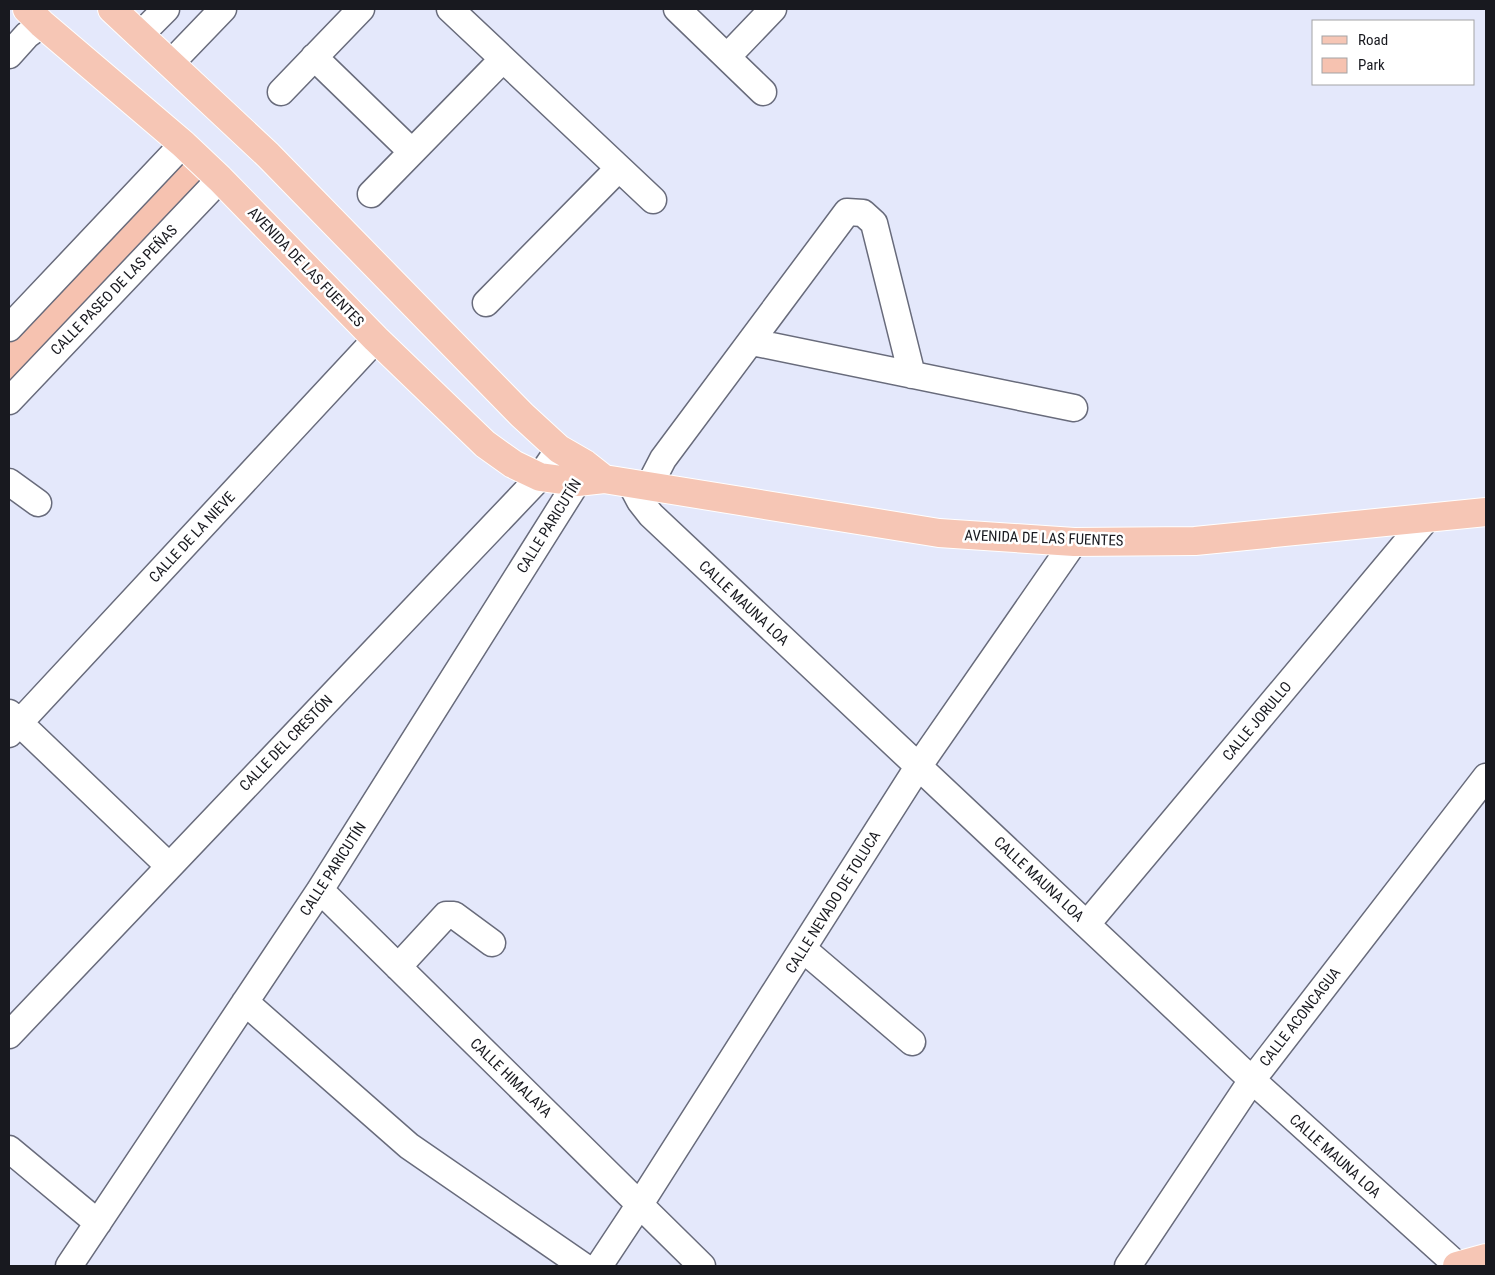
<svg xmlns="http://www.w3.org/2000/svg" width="1495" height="1275" font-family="'Roboto Condensed',sans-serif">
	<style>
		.green { fill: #f6c2b0 }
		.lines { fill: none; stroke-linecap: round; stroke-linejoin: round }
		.minor-casing { stroke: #686b7b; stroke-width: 29 }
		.major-casing { stroke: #fff; stroke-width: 30 }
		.minor { stroke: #fff; stroke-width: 26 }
		.major { stroke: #f6c6b5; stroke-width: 28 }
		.labels { text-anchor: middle; stroke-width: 5; stroke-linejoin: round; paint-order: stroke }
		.street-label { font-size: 15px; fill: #18191f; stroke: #fff }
	</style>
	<rect width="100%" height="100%" fill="#e4e8fb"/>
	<!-- green -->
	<path class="green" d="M180 159 205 186 9 394V335Z"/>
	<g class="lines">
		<defs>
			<path id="minor" d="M450 9 653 200
				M677 9 763 92
				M140 35 166 9
				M9 55 27 35 42 24
				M314 57 412 152
				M727 57 773 9
				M171 63 223 9
				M281 92 361 9
				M371 194 503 59
				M486 303 619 168
				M9 328 183 144
				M752 342 1074 408
				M9 401 220 179
				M9 482 38 503
				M631 484 640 501 651 515 1252 1080 1458 1266
				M649 486 663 459 847 212 863 213 874 223 912 375
				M9 713 169 866
				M9 734 376 339
				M320 890 702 1266
				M1087 924 1427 518
				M803 949 912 1042
				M398 967 446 915H454L492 943
				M245 1002 409 1146 583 1266
				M9 1035 540 477 559 449
				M9 1149 98 1223
				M69 1266 320 890 577 482 585 464
				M599 1266 640 1204 918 767 1074 542
				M1128 1266 1252 1080 1486 777"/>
			<path id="major" d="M27 9 42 24 183 144 220 179 376 339 485 444 513 464 540 477 577 482 604 479 939 533 1074 542 1195 541 1486 512
				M112 9 268 155 522 415 559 449 585 464 604 479
				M1457 1266 1486 1258"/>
		</defs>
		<!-- minor casing -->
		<use href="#minor" class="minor-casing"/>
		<!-- major casing -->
		<use href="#major" class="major-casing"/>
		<!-- minor -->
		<use href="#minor" class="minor"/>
		<!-- major -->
		<use href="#major" class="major"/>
	</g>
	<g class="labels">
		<!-- street labels -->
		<g class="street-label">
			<text transform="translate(306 267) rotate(46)" y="5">AVENIDA DE LAS FUENTES</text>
			<text transform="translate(114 290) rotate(-46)" y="5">CALLE PASEO DE LAS PEÑAS</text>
			<text transform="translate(549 526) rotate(-58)" y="5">CALLE PARICUTÍN</text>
			<text transform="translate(192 537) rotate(-47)" y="5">CALLE DE LA NIEVE</text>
			<text transform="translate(1044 538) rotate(2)" y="5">AVENIDA DE LAS FUENTES</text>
			<text transform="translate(744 603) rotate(43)" y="5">CALLE MAUNA LOA</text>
			<text transform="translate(1257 721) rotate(-50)" y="5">CALLE JORULLO</text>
			<text transform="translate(286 743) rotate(-46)" y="5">CALLE DEL CRESTÓN</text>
			<text transform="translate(333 869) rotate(-57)" y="5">CALLE PARICUTÍN</text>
			<text transform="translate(1039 879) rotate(43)" y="5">CALLE MAUNA LOA</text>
			<text transform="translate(833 902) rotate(-58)" y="5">CALLE NEVADO DE TOLUCA</text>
			<text transform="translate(1300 1017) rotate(-52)" y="5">CALLE ACONCAGUA</text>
			<text transform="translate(511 1078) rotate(44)" y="5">CALLE HIMALAYA</text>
			<text transform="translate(1335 1156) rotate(42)" y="5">CALLE MAUNA LOA</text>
		</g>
	</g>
	<!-- border -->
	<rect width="1495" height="1275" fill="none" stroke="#18191f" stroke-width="20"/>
	<!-- legend -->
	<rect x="1312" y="20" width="162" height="65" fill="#ffffff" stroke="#a3a3a5"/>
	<rect x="1322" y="36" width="25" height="8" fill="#f6c6b5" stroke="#a3a3a5"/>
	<text x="1358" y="45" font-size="15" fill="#18191f">Road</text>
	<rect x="1322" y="58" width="25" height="15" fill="#f6c2b0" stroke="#a3a3a5"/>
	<text x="1358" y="70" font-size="15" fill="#18191f">Park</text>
</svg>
